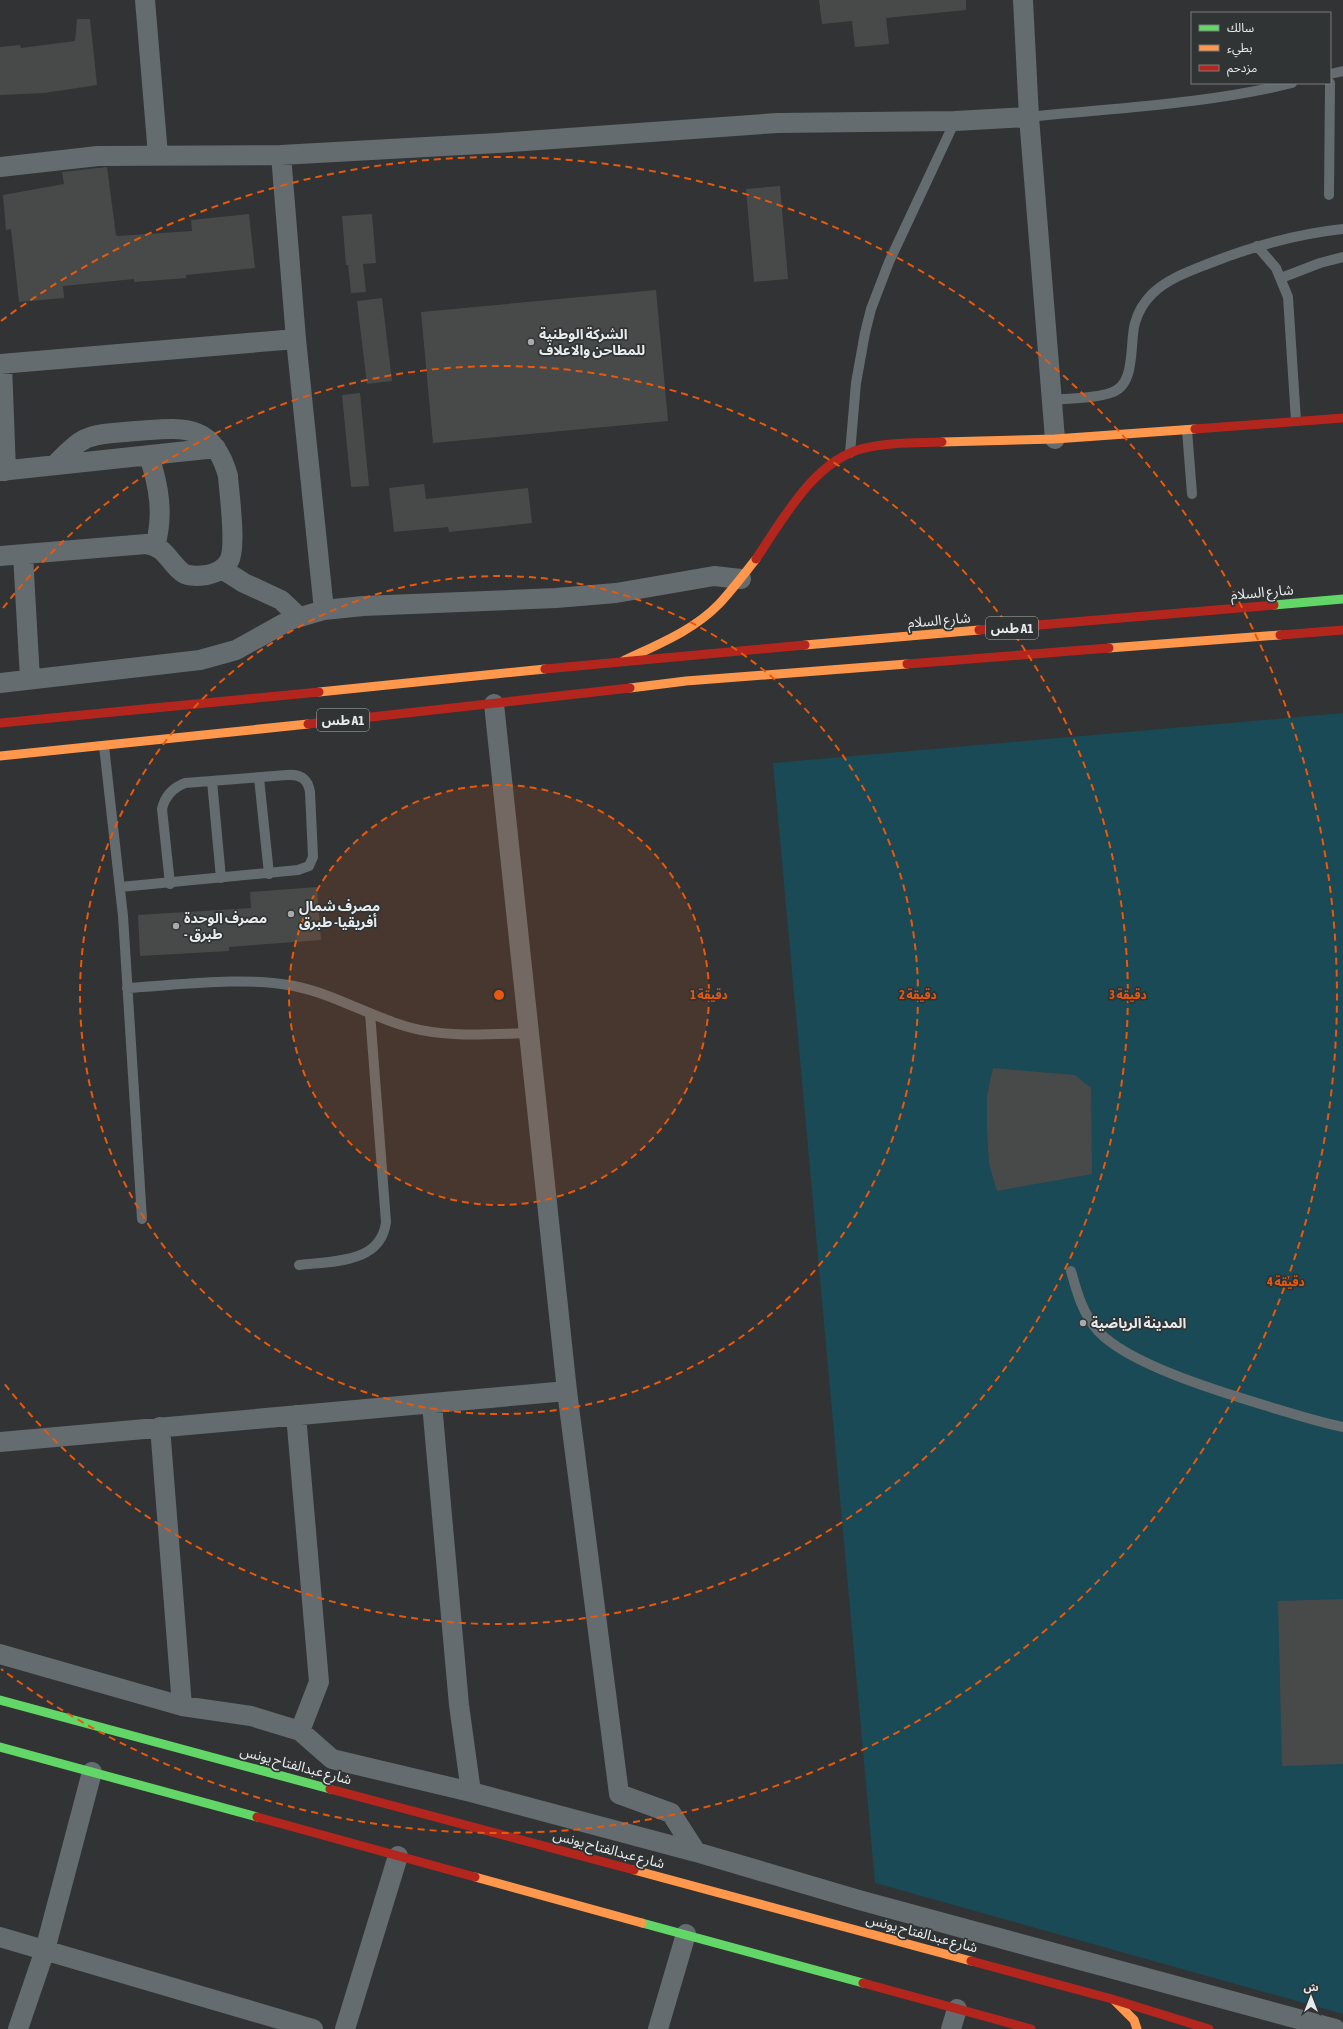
<svg xmlns="http://www.w3.org/2000/svg" width="1343" height="2029" font-family="'Asap Condensed','Noto Sans Arabic',sans-serif">
	<style>
		.green { fill: #194a55 }
		.building { fill: #484a4a }
		.lines { fill: none; stroke-linecap: round; stroke-linejoin: round }
		.lane { stroke: #646c6f; stroke-width: 10 }
		.street { stroke: #646c6f; stroke-width: 20 }
		.fast { stroke: #63d668; stroke-width: 9 }
		.slow { stroke: #ff974d; stroke-width: 9 }
		.jam { stroke: #b3261e; stroke-width: 9 }
		.ring { fill: none; stroke: #e8590c; stroke-width: 2; stroke-dasharray: 7 5 }
		.poi-dot { fill: #a8abac; stroke: #303435; stroke-width: 1.5 }
		.labels { text-anchor: middle; stroke-width: 3.5; stroke-linejoin: round; paint-order: stroke }
		.shield { fill: #303435; stroke: #b1b4b5; stroke-width: 1 }
		.shield-label { font-size: 13px; font-weight: bold; fill: #e8ebec }
		.poi-label { font-size: 14px; font-weight: bold; fill: #e8ebec; stroke: #303435; text-anchor: start }
		.street-label { font-size: 14px; fill: #e8ebec; stroke: #303435 }
		.centre { fill: #e8590c; stroke: #303435; stroke-width: 2 }
		.ring-label { font-size: 12px; text-anchor: middle; font-weight: bold; fill: #e8590c; stroke: #303435; stroke-width: 3.5; stroke-linejoin: round; paint-order: stroke }
	</style>
	<rect width="100%" height="100%" fill="#313334"/>
	<!-- green -->
	<path class="green" d="M1343 713V2014L875 1883 773 763Z"/>
	<!-- building -->
	<path class="building" d="M819 0H966V10L886 18 889 44 855 47 852 21 822 24Z
		M77 19H90L97 85 44 93 0 95V47L20 45 21 48 75 41Z
		M107 167 116 235 118 236 192 231 191 220 249 214 255 268 186 275V278L134 282V279L63 286 64 298 19 302 11 229 6 230 3 195 64 184 62 172Z
		M780 186 788 279 754 282 746 189Z
		M372 214 376 263 363 264 366 292 351 293 348 265H346L342 216Z
		M656 290 668 421 433 443 421 312Z
		M382 298 392 381 367 384 357 301Z
		M360 393 369 486 351 487 342 395Z
		M424 484 426 499 528 488 532 523 449 532 448 527 394 532 389 488Z
		M317 887 321 940 229 947V951L140 956 138 915 251 908 250 892Z
		M993 1068 1075 1075 1091 1088 1092 1174 997 1191 989 1164 987 1130V1095Z
		M1343 1599V1764L1282 1766 1278 1601Z"/>
	<g class="lines">
		<!-- lane -->
		<path class="lane" d="M1330 74 1343 71
			M1029 117C1115 108 1208 104 1292 83
			M1329 195 1330 83
			M1257 246 1276 268 1288 297 1296 421
			M1281 278 1320 263 1343 257
			M1052 400C1071 398 1092 399 1110 393 1137 386 1129 344 1135 323 1138 312 1144 302 1152 294 1166 280 1187 272 1205 265 1250 247 1295 234 1343 229
			M1187 430 1192 494
			M850 453 856 383 865 333 871 309 889 262 955 121
			M104 746 123 916 142 1219
			M259 778 269 874
			M212 781 221 878
			M120 887 298 870 309 866 313 857 310 792C308 779 300 774 287 775L185 783C172 788 165 796 162 809L170 884
			M127 988C179 985 244 976 294 986 334 994 369 1016 408 1027 447 1038 489 1034 529 1033
			M299 1265C332 1261 381 1264 386 1222L370 1013
			M1071 1271C1077 1293 1083 1314 1098 1331 1129 1365 1224 1393 1270 1407 1294 1414 1318 1422 1343 1427"/>
		<!-- street -->
		<path class="street" d="M145 0 158 155
			M1023 0 1029 117 1055 439
			M281 155 296 339 324 610
			M0 167 98 156 281 155 498 143 777 123 955 121 1029 117
			M0 364 296 339
			M2 364 6 471
			M149 456C159 486 164 515 155 546
			M0 471 216 448
			M23 555 30 679
			M0 556 146 544C167 547 168 562 183 573 190 577 199 576 207 575 216 573 224 570 229 561 237 547 229 493 228 476 213 421 181 428 136 431 119 433 100 432 85 439 73 445 64 456 55 465
			M222 569 244 583 281 600 299 617
			M0 683 200 660 236 650 290 620 324 610 363 606 556 598 616 593 714 576 741 579
			M494 704 567 1391 619 1794 671 1813 696 1852 859 1900 1335 2029
			M432 1404 459 1705 471 1792
			M296 1415 319 1682 300 1731
			M160 1427 182 1706
			M0 1442 567 1391
			M0 1654 182 1706 251 1716 300 1731 332 1759 471 1792 696 1852
			M0 1937 313 2029
			M18 2029 45 1950 92 1772
			M345 2029 398 1856
			M658 2029 686 1934
			M951 2029 957 2009"/>
		<!-- fast -->
		<path class="fast" d="M1274 605 1343 599
			M0 1700 330 1789
			M0 1747 257 1817
			M642 1923 863 1983"/>
		<!-- slow -->
		<path class="slow" d="M942 442 1055 439 1195 429
			M805 645 979 630
			M1109 648 1280 635
			M623 661C656 645 693 631 719 604 732 590 744 574 756 559
			M630 688 686 681 907 664
			M319 692 545 669
			M0 756 308 724
			M634 1870 971 1961
			M475 1877 642 1923
			M1115 2001 1134 2020 1137 2029"/>
		<!-- jam -->
		<path class="jam" d="M1195 429 1343 418
			M756 559C783 519 815 459 865 448 890 442 916 443 942 442
			M979 630 1274 605
			M1280 635 1343 630
			M907 664 1109 648
			M545 669 805 645
			M0 723 319 692
			M308 724 630 688
			M330 1789 634 1870
			M257 1817 475 1877
			M971 1961 1112 1999 1209 2029
			M863 1983 1031 2029"/>
	</g>
	<!-- distance rings -->
	<circle cx="499" cy="995" r="210" fill="#e8590c" fill-opacity=".12"/>
	<g class="ring">
		<circle cx="499" cy="995" r="210"/>
		<circle cx="499" cy="995" r="419"/>
		<path d="M3 608A629 629 0 1 1 3 1382"/>
		<path d="M1 321A838 838 0 1 1 1 1669"/>
	</g>
	<!-- markers -->
	<g class="poi-dot">
		<circle cx="531" cy="342" r="4"/>
		<circle cx="291" cy="914" r="4"/>
		<circle cx="176" cy="926" r="4"/>
		<circle cx="1083" cy="1323" r="4"/>
	</g>
	<g class="labels">
		<!-- shield labels -->
		<g class="shield">
			<rect x="986" y="617" width="52" height="22" rx="3"/>
			<rect x="317" y="709" width="52" height="22" rx="3"/>
		</g>
		<g class="shield-label">
			<text x="1012" y="633">طس A1</text>
			<text x="343" y="725">طس A1</text>
		</g>
		<!-- poi labels -->
		<g class="poi-label">
			<text x="539" y="339">الشركة الوطنية<tspan x="539" dy="16">للمطاحن والاعلاف</tspan></text>
			<text x="299" y="911">مصرف شمال<tspan x="299" dy="16">أفريقيا- طبرق</tspan></text>
			<text x="184" y="923">مصرف الوحدة<tspan x="184" dy="16">- طبرق</tspan></text>
			<text x="1091" y="1328">المدينة الرياضية</text>
		</g>
		<!-- street labels -->
		<g class="street-label">
			<text transform="translate(1262 592) rotate(-5)" y="5">شارع السلام</text>
			<text transform="translate(939 620) rotate(-5)" y="5">شارع السلام</text>
			<text transform="translate(296 1765) rotate(15)" y="5">شارع عبدالفتاح يونس</text>
			<text transform="translate(609 1849) rotate(15)" y="5">شارع عبدالفتاح يونس</text>
			<text transform="translate(922 1933) rotate(15)" y="5">شارع عبدالفتاح يونس</text>
		</g>
	</g>
	<circle cx="499" cy="995" r="6" class="centre"/>
	<g class="ring-label">
		<text x="709" y="999">1 دقيقة</text>
		<text x="918" y="999">2 دقيقة</text>
		<text x="1128" y="999">3 دقيقة</text>
		<text x="1286" y="1286">4 دقيقة</text>
	</g>
	<!-- legend -->
	<rect x="1191" y="12" width="140" height="72" fill="#303435" stroke="#7a7d7e"/>
	<rect x="1199" y="25" width="20" height="6" fill="#63d668" stroke="#7a7d7e"/>
	<text x="1227" y="32" font-size="12" fill="#e8ebec">سالك</text>
	<rect x="1199" y="45" width="20" height="6" fill="#ff974d" stroke="#7a7d7e"/>
	<text x="1227" y="52" font-size="12" fill="#e8ebec">بطيء</text>
	<rect x="1199" y="65" width="20" height="6" fill="#b3261e" stroke="#7a7d7e"/>
	<text x="1227" y="72" font-size="12" fill="#e8ebec">مزدحم</text>
	<!-- north arrow -->
	<g transform="translate(1311 1997)" stroke="#303435" stroke-width="3" paint-order="stroke">
	<path d="M0-3L7 15L0 10L-7 15Z" fill="#e8ebec"/>
	<text y="-6" font-size="11" font-weight="bold" text-anchor="middle" fill="#e8ebec">ش</text>
	</g>
</svg>
